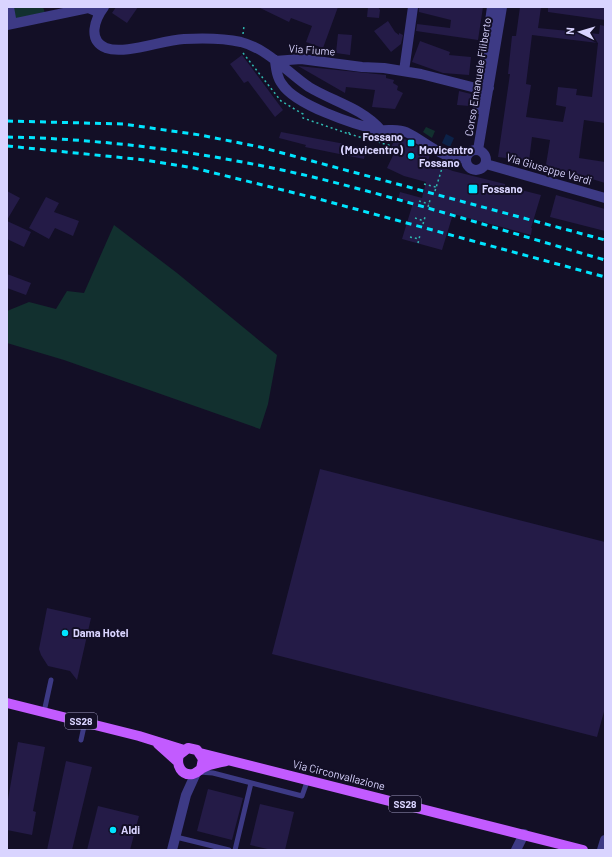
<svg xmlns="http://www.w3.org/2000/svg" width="612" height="857" font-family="Barlow,sans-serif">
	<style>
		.green { fill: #12302f }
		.water { fill: #0c2248 }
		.building { fill: #241b47; fill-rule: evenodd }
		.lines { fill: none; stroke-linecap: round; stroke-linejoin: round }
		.path { stroke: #2fb8b0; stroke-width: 1.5; stroke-dasharray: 2 3; stroke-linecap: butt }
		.lane { stroke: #3d3a85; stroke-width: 5 }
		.street { stroke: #3d3a85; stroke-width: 10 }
		.primary { stroke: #c25bff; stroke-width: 10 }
		.rail { stroke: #00e5ff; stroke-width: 3; stroke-dasharray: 6 5; stroke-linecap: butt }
		.poi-dot { fill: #00e5ff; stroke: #130f26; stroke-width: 1.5 }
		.labels { text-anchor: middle; stroke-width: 4; stroke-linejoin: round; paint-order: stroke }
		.shield { fill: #130f26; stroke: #9e99be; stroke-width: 1 }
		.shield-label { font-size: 10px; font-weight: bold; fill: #d9d4ff }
		.street-label { font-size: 11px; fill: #d9d4ff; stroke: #130f26 }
		.poi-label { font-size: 11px; font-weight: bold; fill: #d9d4ff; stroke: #130f26; text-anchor: start }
	</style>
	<rect width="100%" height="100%" fill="#130f26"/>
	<!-- green -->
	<path class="green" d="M14 7H43L45 13 14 20 12 9Z
		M426 127 435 131 432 138 423 132Z
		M114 225 177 273 277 355 268 404 260 429 64 360 7 343V311L29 302 56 309 67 291 84 293Z"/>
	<!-- water -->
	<path class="water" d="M446 134 454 138 450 147 442 143Z"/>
	<!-- building -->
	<path class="building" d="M116 7H138L127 23 112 13Z
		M258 7H338L323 48 306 42 312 26 291 18 289 22Z
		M368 7H378L380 10 379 18 367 17Z
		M419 7H483L478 40 416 31 417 24 450 28 451 20 419 12Z
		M520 7H541L538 28 599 34 600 25 605 26V123L584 120 579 158 605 162V183L592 179V178L545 171 550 140 532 137 529 161 498 157 510 74H508L512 36H516ZM532 35 598 43 592 97 576 95 577 89 558 87 556 105 566 107 563 122 526 117 531 85 526 84Z
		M548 7H605V20L548 12Z
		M388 21 395 32 399 35V33L403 35 401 44 391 52 374 31Z
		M338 34 352 35 350 55 336 53Z
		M420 41 450 52 449 55 471 57 469 75 443 73 412 62Z
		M242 55 283 110 275 117 248 81 244 83 230 64Z
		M298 66 386 75V78L394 80 393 83 398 86 397 90 403 93 395 109 372 107 375 90 346 87 345 93Z
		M459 91 471 94 470 106 457 105Z
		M281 132 366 148 364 159 305 147 306 145 279 138Z
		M396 136 410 141 430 154 428 162 453 171 505 184V186L541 195 531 228H532L531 235 453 214 442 250 402 239 413 203 398 199 400 192 422 198 426 182 404 176 387 168 396 149 391 148Z
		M7 191 20 198 7 220Z
		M556 195 605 209V231L550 217Z
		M46 197 59 203 54 212 79 221 73 236 55 228 49 239 29 228Z
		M7 221 31 232 24 247 7 239Z
		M7 274 31 283 26 295 7 288Z
		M320 469 605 542V708L597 737 272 654Z
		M47 608 91 618 77 680 70 671 48 666 41 655 39 649Z
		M18 742 45 747 33 811 36 812 32 835 7 830V805Z
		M66 761 92 767 72 850H47Z
		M208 789 243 798 232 840 197 831Z
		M260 804 294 812 285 850H272L250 845Z
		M98 806 139 816 130 850H87Z"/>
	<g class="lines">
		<!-- path -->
		<path class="path" d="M243 34 244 26
			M243 53 281 101 303 114V118L349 134V132
			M349 134 392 146
			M424 184 436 187
			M435 191 443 165
			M419 201 429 204
			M428 207 430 200
			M415 218 424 221
			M423 224 425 217
			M410 237 419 239
			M418 243 420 235"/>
		<!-- lane -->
		<path class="lane" d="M44 712 51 680
			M81 740 85 722
			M199 772 213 773 302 796 308 779
			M176 837 229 850
			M235 850 251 783"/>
		<!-- street -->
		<path class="street" d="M9 7 12 24
			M104 7C95 19 87 40 106 48 125 55 162 40 184 39 202 38 223 38 241 42 268 49 287 72 309 87 334 102 362 108 381 130
			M7 25 88 8 100 13
			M275 61C276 69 277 78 282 84 295 105 355 125 379 130 388 131 397 128 406 132 424 140 446 163 466 157
			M275 61 301 59 362 67 384 68 421 74 480 89 489 88
			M404 71 413 7
			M478 109 492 7
			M466 160a10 10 0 1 1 20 0a10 10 0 1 1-20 0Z
			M478 150 502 7
			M486 164 605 198
			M172 850 186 795 196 773
			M516 850 524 834
			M602 850 605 840"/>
		<!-- primary -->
		<path class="primary" d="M7 703 139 736 184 750
			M158 744 178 762
			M200 753 583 850
			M201 769 203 759 197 750 188 748 179 755C176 765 181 776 193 774 197 773 198 771 201 769 208 764 217 763 226 761"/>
		<!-- rail -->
		<path class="rail" d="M7 121 123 124 200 135 260 147 605 240
			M7 137C112 139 218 154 321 179 416 203 511 233 605 260
			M7 146 145 160 194 168 315 198 605 277"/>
	</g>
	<!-- markers -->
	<g class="poi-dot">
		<rect x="407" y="139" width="8" height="8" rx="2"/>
		<circle cx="411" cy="156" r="4"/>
		<rect x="468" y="184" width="10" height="10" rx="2"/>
		<circle cx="65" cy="633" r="4"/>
		<circle cx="113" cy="830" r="4"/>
	</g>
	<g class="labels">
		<!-- shield labels -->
		<g class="shield">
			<rect x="65" y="713" width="32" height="16" rx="3"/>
			<rect x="389" y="796" width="32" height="16" rx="3"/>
		</g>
		<g class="shield-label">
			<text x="81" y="725">SS28</text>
			<text x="405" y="808">SS28</text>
		</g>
		<!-- street labels -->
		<g class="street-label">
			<text transform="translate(312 50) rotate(4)" y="4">Via Fiume</text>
			<text transform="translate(478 77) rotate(-81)" y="4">Corso Emanuele Filiberto</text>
			<text transform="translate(549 169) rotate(16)" y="4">Via Giuseppe Verdi</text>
			<text transform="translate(339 775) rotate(14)" y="4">Via Circonvallazione</text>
		</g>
		<!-- poi labels -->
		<g class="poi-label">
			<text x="403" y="141" text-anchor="end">Fossano<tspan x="403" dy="13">(Movicentro)</tspan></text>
			<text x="419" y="154">Movicentro<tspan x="419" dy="13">Fossano</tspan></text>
			<text x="482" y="193">Fossano</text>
			<text x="73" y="637">Dama Hotel</text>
			<text x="121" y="834">Aldi</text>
		</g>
	</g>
	<!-- border -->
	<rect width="612" height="857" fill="none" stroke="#d9d4ff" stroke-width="16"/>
	<!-- north arrow -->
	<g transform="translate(580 32) rotate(275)" stroke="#130f26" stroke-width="3" paint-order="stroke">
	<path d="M0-3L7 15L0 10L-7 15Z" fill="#d9d4ff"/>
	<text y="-6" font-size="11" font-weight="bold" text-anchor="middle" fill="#d9d4ff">N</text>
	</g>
</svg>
